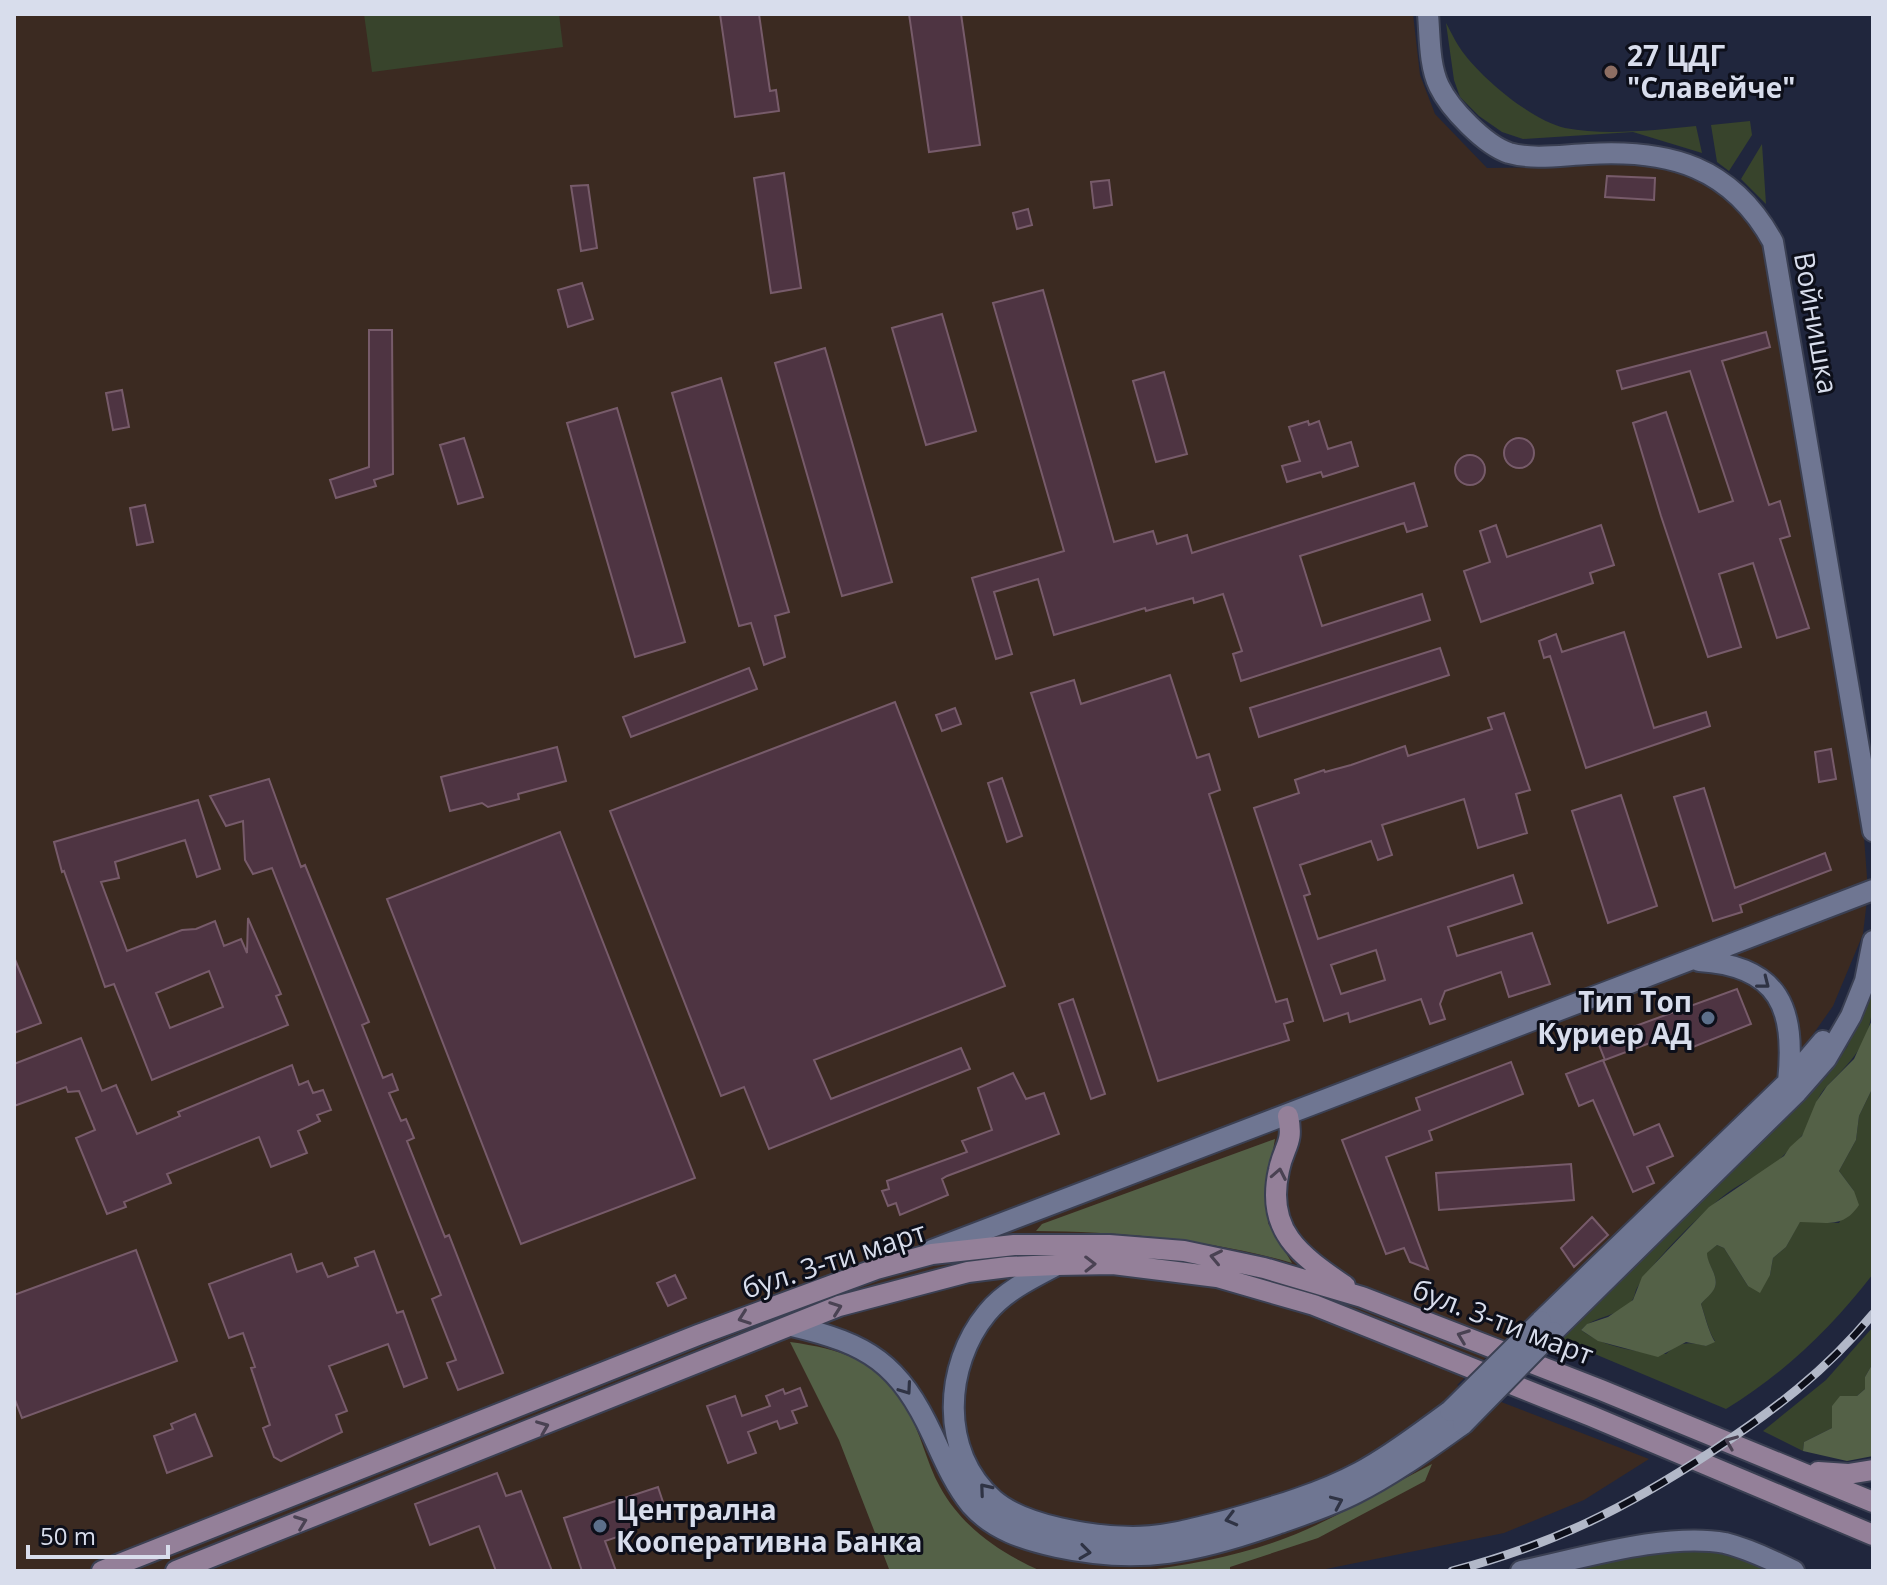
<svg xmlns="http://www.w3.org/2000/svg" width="1887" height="1585" font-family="'Open Sans',sans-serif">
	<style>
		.industrial { fill: #3b2a21 }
		.green { fill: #38442c }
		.forest { fill: #546147 }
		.building { fill: #4e3442; stroke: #775b6a; stroke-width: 2; fill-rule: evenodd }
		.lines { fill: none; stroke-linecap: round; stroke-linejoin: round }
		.minor-casing { stroke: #3b4053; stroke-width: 24 }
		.secondary-casing { stroke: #3b4053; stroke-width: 24 }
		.minor { stroke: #6f7692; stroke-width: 20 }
		.secondary { stroke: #948099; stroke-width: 20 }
		.rail-casing { stroke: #b2b8c8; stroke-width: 9 }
		.rail { stroke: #0d0f1a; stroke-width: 6; stroke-dasharray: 18; stroke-linecap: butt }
		.minor-bridge-casing { stroke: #3b4053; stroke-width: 24; stroke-linecap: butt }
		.minor-bridge { stroke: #6f7692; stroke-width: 20 }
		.oneway { stroke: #2f3344 }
		.oneway2 { stroke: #4a4253 }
		.education-dot { fill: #8d6e63; stroke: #0d0f1a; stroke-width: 3 }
		.service-dot { fill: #5c6f8a; stroke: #0d0f1a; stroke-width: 3 }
		.labels { text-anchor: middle; stroke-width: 6; stroke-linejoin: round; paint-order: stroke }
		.poi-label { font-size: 28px; font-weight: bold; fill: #d8ddec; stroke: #0d0f1a; text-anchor: start }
		.street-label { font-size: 28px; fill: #d8ddec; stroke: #0d0f1a }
	</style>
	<rect width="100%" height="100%" fill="#20263d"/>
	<!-- industrial -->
	<path class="industrial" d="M14 14H1413L1420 75 1435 114 1487 168 1552 167 1612 160 1668 166 1725 190 1766 245 1773 277 1864 837 1868 891 1863 934 1833 1006 1785 1074 1457 1385 1649 1459 1584 1500 1504 1533 1316 1571H14Z"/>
	<!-- green -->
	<path class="green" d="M364 14H559L563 47 372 72Z
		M1446 23C1452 34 1457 45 1465 55 1485 81 1533 121 1565 128 1606 136 1655 130 1696 126L1702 153 1633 132 1523 139 1502 132 1479 116 1460 97 1454 80Z
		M1750 121 1752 135 1729 171 1717 162 1711 125Z
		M1762 144 1766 204 1741 179Z
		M1873 991C1873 1038 1859 1054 1827 1086 1816 1097 1814 1111 1809 1124 1804 1136 1791 1148 1782 1157 1766 1174 1744 1180 1726 1194 1702 1212 1651 1263 1637 1288 1635 1291 1635 1296 1633 1299 1622 1317 1594 1315 1581 1330 1605 1348 1637 1352 1666 1354 1680 1341 1689 1342 1706 1346L1715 1341C1709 1333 1705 1315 1701 1304 1705 1299 1712 1293 1715 1287 1719 1276 1707 1264 1706 1253L1717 1245 1724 1248 1748 1286 1770 1275 1773 1258 1786 1247 1800 1221 1839 1223 1854 1191 1839 1171 1856 1140 1859 1116 1873 1087V1274C1831 1328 1785 1373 1726 1409L1559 1339 1827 1076 1847 1047Z
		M1873 1327V1363L1865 1377V1389L1857 1396 1832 1406V1428L1804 1442 1803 1451 1763 1431 1826 1380Z
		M1660 1550H1723L1777 1571H1560Z"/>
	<!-- forest -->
	<path class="forest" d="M1873 1018V1087L1859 1116 1856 1140 1839 1171 1854 1191 1859 1205C1843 1229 1826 1222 1800 1222L1786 1247 1773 1258 1770 1275 1760 1293 1748 1286 1724 1248 1717 1245 1707 1253C1707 1264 1719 1276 1715 1287 1713 1293 1705 1299 1701 1304 1705 1316 1709 1333 1715 1342L1706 1346 1686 1342 1658 1357 1598 1341 1581 1330 1587 1324 1608 1317 1633 1300 1642 1277 1709 1207 1784 1156 1790 1147 1802 1136 1816 1102 1827 1086 1854 1059Z
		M1275 1139 1267 1185 1268 1223 1292 1263C1208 1239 1123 1232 1036 1231L1042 1224Z
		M790 1342C841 1349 878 1360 906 1408 921 1432 926 1462 940 1487 962 1527 1000 1553 1041 1571L889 1569 839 1440Z
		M1873 1363V1456L1847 1461 1803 1451 1804 1442 1832 1428V1406L1840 1396H1857L1865 1389V1377Z
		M1432 1464 1425 1481 1318 1538 1230 1567V1571H1140C1182 1566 1232 1557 1272 1543 1328 1524 1380 1491 1432 1464Z"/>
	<!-- building -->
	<path class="building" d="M720 14H759L770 91 776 90 779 111 735 117Z
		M909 14H961L980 145 929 152Z
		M784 173 801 288 771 293 754 178Z
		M1607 176 1655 178 1654 200 1605 197Z
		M1109 180 1112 205 1094 208 1091 182Z
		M588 185 597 248 581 251 571 186Z
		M1028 209 1032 225 1017 229 1013 213Z
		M582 283 593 319 568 327 558 290Z
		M1043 290 1114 542 1153 531 1157 544 1187 535 1192 553 1414 483 1427 526 1407 532 1404 523 1300 556 1322 626 1422 594 1430 620 1241 681 1233 654 1242 651 1223 594 1194 603 1193 598 1146 611 1145 608 1054 635 1038 579 994 592 1012 654 996 659 972 578 1064 551 993 303Z
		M942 314 976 431 926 445 892 328Z
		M369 330H392L393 474 374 480 376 486 336 498 330 480 369 467Z
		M1766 332 1770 347 1722 361 1769 505 1780 501 1790 536 1780 539 1809 628 1777 638 1753 563 1719 574 1741 647 1708 657 1661 516 1633 423 1666 412 1699 512 1733 501 1690 371 1622 389 1617 371Z
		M825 348 892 582 842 596 775 363Z
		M1164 372 1187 454 1156 462 1133 381Z
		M721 378 789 612 775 616 785 657 764 665 751 623 739 626 672 393Z
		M122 390 129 427 113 430 106 393Z
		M617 408 685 642 635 657 567 423Z
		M1308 421 1309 425 1319 421 1328 449 1351 442 1358 466 1323 477 1321 472 1287 482 1282 466 1300 461 1289 427Z
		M464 438 483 497 458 504 440 445Z
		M1504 453a15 15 0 1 1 30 0a15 15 0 1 1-30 0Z
		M1455 470a15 15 0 1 1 30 0a15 15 0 1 1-30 0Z
		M145 505 153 542 137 545 130 508Z
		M1496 525 1507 557 1601 525 1614 565 1590 573 1593 583 1481 622 1464 571 1490 562 1480 531Z
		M1624 632 1654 728 1706 712 1710 726 1586 768 1550 656 1544 658 1539 641 1556 634 1562 652Z
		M1440 648 1449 675 1259 737 1250 708Z
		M749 668 757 689 631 737 623 717Z
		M1170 675 1197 758 1209 754 1220 790 1209 794 1276 1002 1287 999 1293 1021 1284 1024 1289 1040 1158 1081 1031 693 1074 680 1081 704Z
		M895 702 1005 986 814 1060 831 1099 961 1048 970 1069 769 1149 744 1087 721 1096 610 811Z
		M955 708 961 724 942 731 936 715Z
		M1504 713 1530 790 1516 794 1527 833 1478 848 1464 799 1382 825 1392 855 1378 860 1371 841 1300 865 1310 894 1304 896 1318 939 1513 875 1522 903 1448 927 1457 956 1532 933 1550 984 1509 997 1501 972 1445 991 1440 1004 1445 1019 1430 1024 1421 999 1350 1022 1348 1013 1324 1021 1254 808 1299 793 1295 780 1324 770 1325 772 1351 765 1405 746 1408 756 1492 729 1488 718ZM1376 950 1385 980 1341 994 1331 965Z
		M557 747 566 781 518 794 519 799 488 807 482 803 450 811 441 777Z
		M1831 749 1836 779 1819 782 1815 752Z
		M1002 778 1022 836 1007 842 988 783Z
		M269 779 301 867 305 865 369 1022 362 1025 383 1078 392 1074 398 1090 389 1093 401 1121 406 1119 414 1138 407 1141 445 1237 449 1235 503 1373 458 1390 447 1363 456 1360 432 1299 441 1295 272 868 253 874 245 860 243 821 226 826 210 796Z
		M1704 788 1735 888 1825 853 1831 870 1740 905 1742 912 1713 921 1674 797Z
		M1621 795 1657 906 1608 923 1572 811Z
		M198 800 220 869 197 877 185 840 115 862 119 878 101 882 127 951 182 930 196 929 215 921 224 946 241 939 247 953 248 918 281 994 276 996 288 1025 152 1080 114 984 105 987 64 871 62 872 54 842ZM209 971 223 1007 170 1028 156 993Z
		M560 832 695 1178 521 1244 387 899Z
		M14 957 41 1023 14 1033Z
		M1737 989 1751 1024 1688 1049 1685 1043 1676 1047 1671 1035 1605 1060 1597 1040Z
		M1073 999 1105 1094 1091 1099 1059 1004Z
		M81 1038 102 1091 116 1085 137 1134 180 1116 178 1112 292 1065 299 1085 308 1081 313 1093 323 1090 331 1110 317 1115 320 1121 298 1131 307 1153 271 1167 259 1137 167 1174 171 1183 124 1202 126 1207 107 1214 76 1138 95 1130 79 1091 68 1092 66 1087 14 1106V1064Z
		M1603 1060 1634 1135 1659 1124 1673 1156 1647 1167 1654 1183 1633 1192 1593 1100 1579 1106 1566 1074Z
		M1511 1062 1523 1094 1429 1131 1432 1140 1386 1157 1428 1269 1410 1262 1404 1248 1386 1254 1342 1140 1420 1110 1416 1098Z
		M1013 1073 1026 1099 1044 1093 1059 1134 947 1176 942 1179 948 1195 900 1215 896 1203 888 1206 882 1191 889 1189 887 1181 967 1152 962 1141 992 1130 978 1088Z
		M1571 1164 1574 1200 1439 1210 1436 1173Z
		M1592 1217 1608 1235 1574 1267 1561 1248Z
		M136 1250 177 1361 22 1418 14 1397V1295Z
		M374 1251 397 1313 403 1311 427 1378 404 1387 388 1344 329 1366 347 1411 336 1415 342 1432 281 1461 274 1457 263 1428 270 1425 251 1368 255 1367 243 1333 229 1338 209 1284 291 1254 297 1272 322 1263 328 1277 358 1266 355 1258Z
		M675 1275 686 1298 668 1306 657 1283Z
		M800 1388 807 1406 792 1411 797 1423 780 1429 777 1421 748 1432 756 1453 728 1463 707 1406 735 1396 742 1416 770 1406 766 1396 783 1389 785 1394Z
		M195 1414 212 1456 167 1473 154 1436 173 1429 171 1424Z
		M497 1473 506 1496 521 1491 552 1571H496L479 1526 430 1545 415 1504Z
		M658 1487 666 1511 631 1522 635 1531 605 1541 616 1571H582L564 1518Z"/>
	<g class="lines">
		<defs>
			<path id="minor" d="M1428 14C1430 37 1429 65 1439 86 1450 109 1485 145 1509 153 1533 160 1563 155 1588 154 1670 149 1732 167 1773 242L1873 831
				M1699 961C1780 966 1796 1009 1788 1082
				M932 1250 1873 890
				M1057 1265C1032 1278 1005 1291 987 1313 944 1365 939 1453 994 1500 1024 1526 1094 1537 1133 1537 1166 1537 1197 1528 1228 1520 1273 1507 1319 1494 1360 1472 1392 1455 1421 1432 1450 1411
				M1541 1321 1788 1082 1823 1041
				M792 1326C869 1344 899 1363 933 1436 944 1460 954 1484 971 1505 993 1530 1025 1540 1057 1547 1140 1565 1198 1552 1277 1524 1303 1515 1331 1506 1356 1493 1394 1474 1429 1448 1463 1424
				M1553 1332 1797 1092 1826 1059 1851 1016 1865 981 1873 941
				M1521 1571C1580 1559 1666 1532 1725 1543 1749 1549 1772 1560 1794 1571"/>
			<path id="secondary" d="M1288 1116C1294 1144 1284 1145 1279 1170 1265 1231 1300 1255 1345 1286
				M1818 1472 1848 1474 1873 1470
				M102 1571 698 1335 876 1269 932 1254 1014 1245H1109L1184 1251 1264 1268 1362 1297 1601 1390 1873 1502
				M176 1571 839 1306 968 1272 1008 1267 1057 1265 1113 1264 1217 1277 1314 1305 1591 1416 1873 1535"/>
		</defs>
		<!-- minor casing -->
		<use href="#minor" class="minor-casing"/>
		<!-- secondary casing -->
		<use href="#secondary" class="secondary-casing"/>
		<!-- minor -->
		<use href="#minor" class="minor"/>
		<!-- secondary -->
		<use href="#secondary" class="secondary"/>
		<defs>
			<path id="rail" d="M1452 1571C1552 1545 1626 1508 1711 1452 1774 1410 1825 1372 1873 1314"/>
		</defs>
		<!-- rail casing -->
		<use href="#rail" class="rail-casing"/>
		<!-- rail -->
		<use href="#rail" class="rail"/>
		<defs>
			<path id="minor-bridge" d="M1450 1411 1541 1321
				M1463 1424 1553 1332"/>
		</defs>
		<!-- minor-bridge casing -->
		<use href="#minor-bridge" class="minor-bridge-casing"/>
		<!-- minor-bridge -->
		<use href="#minor-bridge" class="minor-bridge"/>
	</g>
	<!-- one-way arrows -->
	<defs><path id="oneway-chevron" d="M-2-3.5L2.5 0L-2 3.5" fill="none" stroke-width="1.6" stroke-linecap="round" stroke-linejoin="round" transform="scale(2)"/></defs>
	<g class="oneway">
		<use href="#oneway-chevron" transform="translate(1764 983) rotate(38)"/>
		<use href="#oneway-chevron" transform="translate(906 1389) rotate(55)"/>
		<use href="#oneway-chevron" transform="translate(985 1489) rotate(-130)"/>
		<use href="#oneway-chevron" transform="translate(1337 1502) rotate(-24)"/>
		<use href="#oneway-chevron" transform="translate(1231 1519) rotate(165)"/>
		<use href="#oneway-chevron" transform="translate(1085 1552) rotate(8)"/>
	</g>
	<g class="oneway2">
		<use href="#oneway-chevron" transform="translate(1279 1174) rotate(-79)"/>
		<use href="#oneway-chevron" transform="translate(1216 1257) rotate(-168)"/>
		<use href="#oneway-chevron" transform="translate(1090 1264) rotate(-1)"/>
		<use href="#oneway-chevron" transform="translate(836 1308) rotate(-20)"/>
		<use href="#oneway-chevron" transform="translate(744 1318) rotate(160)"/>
		<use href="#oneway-chevron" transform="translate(1463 1336) rotate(-159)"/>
		<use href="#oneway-chevron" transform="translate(543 1427) rotate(-22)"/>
		<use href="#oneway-chevron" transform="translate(1731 1442) rotate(-158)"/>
		<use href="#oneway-chevron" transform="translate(301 1522) rotate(-21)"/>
	</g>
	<!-- markers -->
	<circle class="education-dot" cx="1611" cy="72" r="8"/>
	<g class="service-dot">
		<circle cx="1708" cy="1018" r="8"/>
		<circle cx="600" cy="1526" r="8"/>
	</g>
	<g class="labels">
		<!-- poi labels -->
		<g class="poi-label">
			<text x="1627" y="66">27 ЦДГ<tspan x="1627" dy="32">"Славейче"</tspan></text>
			<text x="1692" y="1012" text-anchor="end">Тип Топ<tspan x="1692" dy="32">Куриер АД</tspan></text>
			<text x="616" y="1520">Централна<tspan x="616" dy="32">Кооперативна Банка</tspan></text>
		</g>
		<!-- street labels -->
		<g class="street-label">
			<text transform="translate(1816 323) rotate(80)" y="10">Войнишка</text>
			<text transform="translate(834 1260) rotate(-18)" y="10">бул. 3-ти март</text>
			<text transform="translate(1503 1322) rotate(21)" y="10">бул. 3-ти март</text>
		</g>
	</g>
	<!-- border -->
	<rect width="1887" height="1585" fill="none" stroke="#d8ddec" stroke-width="32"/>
	<!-- scale -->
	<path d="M28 1545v12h140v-12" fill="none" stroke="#d8ddec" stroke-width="4"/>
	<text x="40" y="1545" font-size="24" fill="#d8ddec" stroke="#0d0f1a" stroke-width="6" paint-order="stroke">50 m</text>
</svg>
